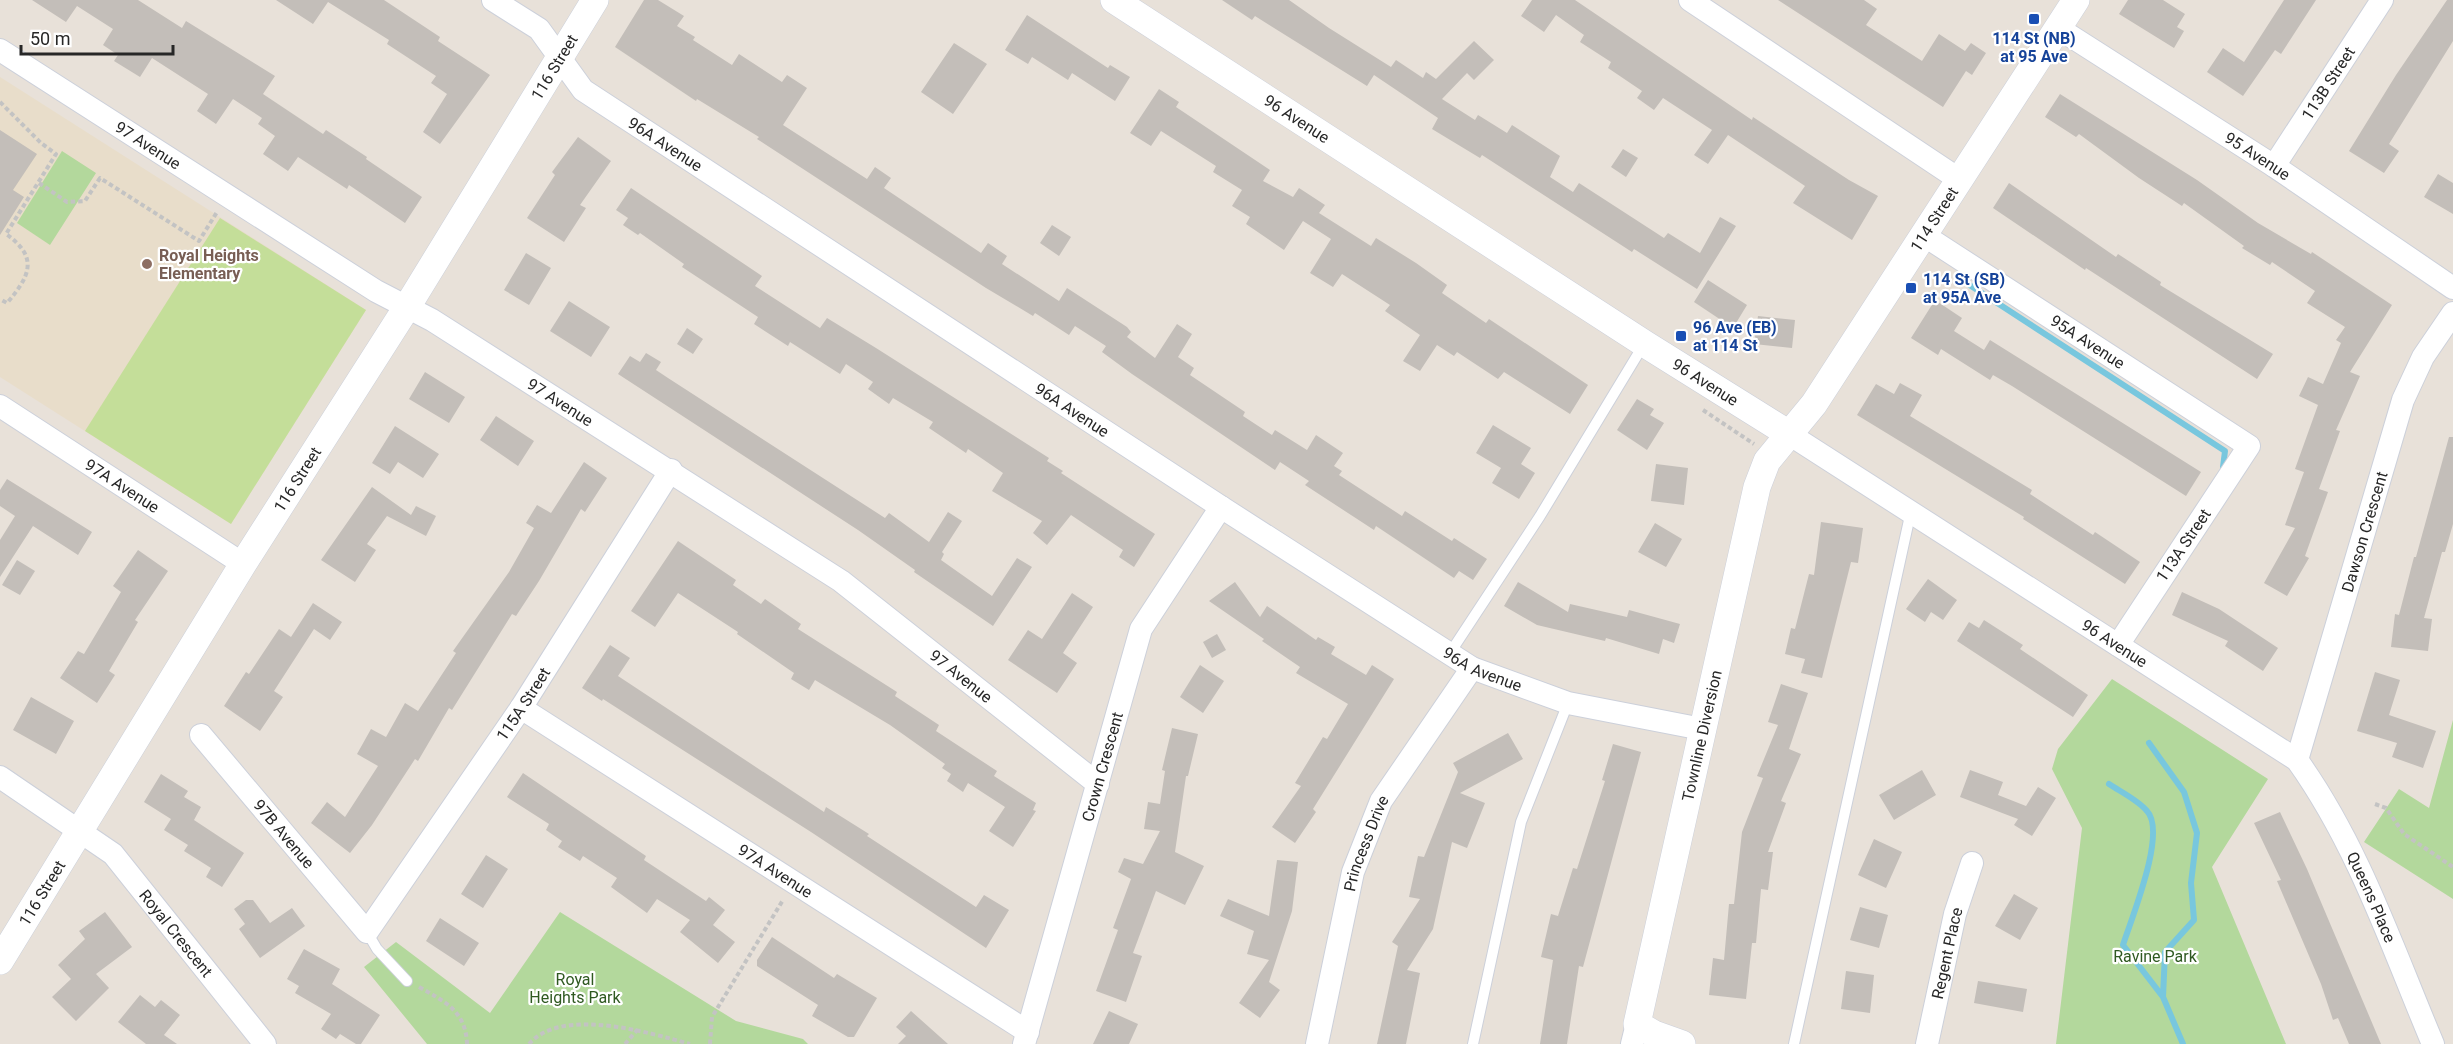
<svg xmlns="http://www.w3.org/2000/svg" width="2453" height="1044" font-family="Roboto,sans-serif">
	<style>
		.education { fill: #e8ddca }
		.green { fill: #b3d89c }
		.pitch { fill: #c4de99 }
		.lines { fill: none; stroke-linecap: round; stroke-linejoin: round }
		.stream { stroke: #78c7de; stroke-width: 6 }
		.building { fill: #c3beb9 }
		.service-casing { stroke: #ccd0da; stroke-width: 12 }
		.minor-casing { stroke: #ccd0da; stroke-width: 24 }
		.tertiary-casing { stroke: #ccd0da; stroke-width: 28 }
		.path { stroke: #c3c3c3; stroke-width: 4; stroke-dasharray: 4.5 3; stroke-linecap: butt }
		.service { stroke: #fff; stroke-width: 10 }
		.minor { stroke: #fff; stroke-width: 22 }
		.tertiary { stroke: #fff; stroke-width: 27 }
		.transit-dot { fill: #1a4fb4; stroke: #fff; stroke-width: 2 }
		.education-dot { fill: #8d6e63; stroke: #fff; stroke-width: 2 }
		.labels { text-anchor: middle; stroke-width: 4.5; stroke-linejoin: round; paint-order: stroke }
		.transit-label { font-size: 16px; font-weight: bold; fill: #164399; stroke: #fff; text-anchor: start }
		.street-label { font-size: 16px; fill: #272727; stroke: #fff }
		.education-label { font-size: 16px; font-weight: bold; fill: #785e54; stroke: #fff; text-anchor: start }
		.park-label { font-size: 16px; fill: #2f5921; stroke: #fff }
	</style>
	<rect width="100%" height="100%" fill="#e8e1d9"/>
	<!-- education -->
	<path class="education" d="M0 77 366 310 231 524 0 377Z"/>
	<!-- green -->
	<path class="green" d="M62 151 96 173 50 245 17 223Z
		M2112 679 2268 779 2212 867 2286 1044H2056L2082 828 2052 769 2058 749Z
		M2453 720V899L2364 842 2399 789 2429 808Z
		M560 912 736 1021 803 1039 808 1044H427L364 967 396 942 490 1013Z"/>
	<!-- pitch -->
	<path class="pitch" d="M220 218 366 310 231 524 85 431Z"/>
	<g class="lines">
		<!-- stream -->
		<path class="stream" d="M1965 282 2225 451 2223 467
			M2149 743 2184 792 2197 833 2191 883 2194 920 2165 952 2163 997
			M2109 784C2121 792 2138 800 2147 811 2167 832 2132 917 2123 945L2163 997 2183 1044"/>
	</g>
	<!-- building -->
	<path class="building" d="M32 0H138L182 28 186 21 275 76 263 94 323 134 326 130 367 157 366 159 422 197 405 223 349 185 347 189 298 157 288 171 263 154 275 136 258 124 262 118 233 99 216 124 197 111 208 94 152 58 140 77 114 61 118 55 103 45 113 29 77 6 66 22Z
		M276 0H384L440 37 438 41 490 75 440 144 423 132 447 94 431 83 436 76 387 44 389 40 328 2 313 24Z
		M644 0H658L684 16 677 26 695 37 693 40 732 65 739 54 782 82 787 75 807 88 783 125 867 179 875 167 891 178 884 188 981 253 988 243 1007 256 1002 264 1059 301 1067 288 1127 327 1131 332 1127 337 1155 358 1177 324 1192 334 1178 357 1194 368 1190 375 1245 412 1243 416 1272 435 1275 430 1307 450 1316 435 1343 453 1334 466 1342 471 1339 475 1402 516 1405 511 1452 541 1454 538 1487 559 1473 580 1459 571 1454 578 1376 526 1374 530 1305 485 1309 481 1280 462 1275 470 1132 374 1102 352 1106 346 1075 326 1069 335 1035 313 1033 316 986 288 757 139 759 137 697 99 696 101 615 47Z
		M1222 0H1289L1329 28 1391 67 1396 60 1423 78 1426 72 1436 79 1474 41 1494 60 1474 80 1467 73 1442 99 1475 120 1478 115 1507 133 1512 125 1560 156 1550 177 1573 192 1579 183 1664 238 1668 233 1700 253 1720 217 1736 226 1697 289 1634 249 1632 252 1482 155 1480 158 1432 129 1438 118 1374 75 1367 86 1255 16 1252 20Z
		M1532 0H1575L1752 120 1753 117 1849 180 1878 196 1852 240 1793 203 1805 186 1728 135 1708 164 1694 155 1712 130 1663 98 1654 110 1637 98 1642 91 1608 68 1611 62 1580 42 1584 35 1556 15 1544 32 1521 16Z
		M1778 0H1864L1877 9 1866 25 1922 61 1939 34 1965 51 1971 43 1986 53 1972 75 1966 71 1943 107Z
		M2128 0H2163L2185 14 2177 27 2184 31 2174 48 2119 14Z
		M2284 0H2316L2281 54 2275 50 2243 96 2207 72 2223 48 2244 62Z
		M2447 0H2453V41L2389 144 2399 151 2384 173 2349 151 2396 75Z
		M1027 15 1108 68 1110 65 1130 77 1115 101 1072 73 1068 80 1032 57 1028 64 1005 50Z
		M954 43 987 64 953 114 921 92Z
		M1159 89 1179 102 1176 107 1270 170 1263 181 1293 197 1299 188 1325 205 1319 213 1371 246 1376 238 1416 263 1447 285 1442 293 1486 323 1489 319 1588 385 1570 414 1504 372 1498 379 1457 352 1454 356 1437 345 1420 371 1403 361 1420 335 1385 311 1390 305 1342 274 1333 287 1310 273 1331 239 1303 221 1284 250 1246 224 1250 217 1232 206 1242 190 1213 172 1216 166 1161 131 1151 146 1130 133Z
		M2060 94 2197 180 2258 223 2311 254 2312 252 2392 305 2350 372 2360 376 2336 430 2340 431 2319 489 2328 492 2305 556 2309 558 2287 596 2264 583 2295 528 2285 525 2304 472 2295 469 2318 405 2299 396 2308 377 2323 384 2341 343 2336 340 2345 327 2307 303 2315 291 2272 262 2270 265 2242 248 2244 246 2184 203 2182 206 2139 178 2079 134 2076 137 2045 117Z
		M0 130 37 154 13 190 24 197 0 235Z
		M578 137 611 161 580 205 586 208 564 242 527 218 555 175 552 172Z
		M1623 149 1638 158 1626 177 1611 167Z
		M2438 174 2453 183V214L2424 197Z
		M2009 183 2116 257 2118 254 2161 282 2160 285 2273 354 2257 379 2086 268 2085 270 1993 208Z
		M631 188 762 276 755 286 820 328 827 318 876 348 1049 458 1047 461 1063 471 1061 473 1155 534 1134 567 1119 557 1123 550 1071 515 1047 545 1033 533 1042 521 992 491 1003 473 968 449 966 453 929 428 933 422 893 398 889 404 868 389 873 382 846 364 840 374 790 342 788 346 754 324 758 317 682 267 684 264 640 233 638 235 623 225 628 218 616 210Z
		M1052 225 1071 237 1059 256 1040 243Z
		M526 253 551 268 529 305 504 290Z
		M1708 280 1747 305 1733 328 1694 302Z
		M1935 300 1962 318 1954 331 1984 350 1990 340 2201 472 2186 496 2012 386 1993 375 1990 380 1941 349 1938 355 1911 338Z
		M569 301 610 327 591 357 550 331Z
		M1758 316 1795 320 1792 348 1754 344Z
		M687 328 703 339 693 354 677 344Z
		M646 353 661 362 656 370 668 378 885 518 889 513 929 542 948 512 962 521 942 552 944 554 941 560 992 596 1017 558 1032 567 993 626 914 572 915 570 858 530 618 374 630 356 640 362Z
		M425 372 465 397 449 423 409 399Z
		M1900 383 1922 395 1910 416 2032 490 2030 494 2093 535 2095 532 2140 562 2125 584 2023 519 2024 517 1857 415 1876 384 1894 394Z
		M1637 399 1654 409 1650 415 1664 423 1647 450 1617 430Z
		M496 416 534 441 518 466 480 440Z
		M1493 425 1531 448 1521 464 1535 473 1519 499 1492 483 1501 468 1476 453Z
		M395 426 439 454 423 478 398 462 390 474 372 463Z
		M2449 437H2453V524L2445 552H2442L2424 618 2432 619 2428 651 2391 647 2395 614 2399 615 2414 557H2416Z
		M584 462 607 478 585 512 581 509 539 581 516 616 512 614 452 710 449 708 418 761 415 759 372 825 350 853 311 823 327 802 345 817 378 766 357 754 371 729 386 737 405 703 418 711 456 653 453 651 509 572 534 528 526 523 537 505 551 513Z
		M1656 464 1688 468 1684 505 1651 501Z
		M7 479 92 532 78 555 33 526 0 577V540L15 516 0 506V490Z
		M372 487 411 515 416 506 436 516 426 536 387 516 367 544 376 550 355 582 321 560Z
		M1821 522 1863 528 1858 563 1851 562 1822 678 1801 673 1805 659 1785 654 1791 628 1795 629 1809 574 1814 575Z
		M1655 523 1682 539 1666 567 1638 552Z
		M678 541 736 580 733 585 761 604 765 599 801 624 798 629 897 692 895 696 939 725 936 731 997 771 994 776 1036 803 1033 810 1036 811 1013 847 989 831 1005 807 968 783 963 792 947 781 951 774 942 768 945 764 890 725 815 680 809 690 791 679 794 673 737 634 738 632 678 593 655 627 631 611Z
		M138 550 168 571 135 620 138 622 109 671 115 675 97 703 60 678 78 651 84 654 121 592 113 586Z
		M17 560 35 571 20 595 2 585Z
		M1928 579 1957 600 1943 620 1931 612 1925 622 1906 609Z
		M1235 582 1260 617 1267 606 1316 640 1318 637 1335 647 1331 654 1366 675 1372 665 1394 679 1313 809 1316 812 1295 843 1272 827 1301 786 1295 783 1323 737 1327 739 1348 704 1296 673 1300 667 1262 641 1264 639 1209 601Z
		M1518 582 1568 612 1570 604 1627 617 1629 610 1680 624 1674 643 1663 639 1659 654 1606 638 1605 641 1537 625 1504 606Z
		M2182 592 2219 609 2278 648 2263 671 2225 646 2228 641 2172 615Z
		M1072 593 1093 607 1063 653 1077 663 1057 693 1008 660 1028 630 1042 639Z
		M313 603 342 622 330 640 314 629 274 691 283 697 260 731 224 706 246 672 249 674 279 629 291 637Z
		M1984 620 2023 645 2020 649 2088 695 2073 717 1957 641 1969 622 1979 628Z
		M1217 634 1226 650 1212 658 1203 642Z
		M610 645 630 658 618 676 824 812 826 807 869 834 867 836 976 907 984 895 1009 910 986 948 811 832 603 699 602 701 582 688Z
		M1200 665 1224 681 1203 713 1180 697Z
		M2375 672 2400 680 2389 715 2436 731 2423 768 2392 757 2397 743 2357 731Z
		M1781 684 1808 693 1789 749 1801 754 1781 801 1786 803 1768 852H1773L1768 890 1761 889 1756 943H1752L1746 999 1709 995 1713 958 1724 960 1729 904H1734L1742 832 1763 778 1757 776 1778 725 1768 722Z
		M31 697 74 721 56 754 13 730Z
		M1172 728 1198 734 1188 776H1186L1175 852 1204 866 1185 905 1156 891 1133 953 1142 956 1126 1002 1096 991 1118 930 1113 928 1131 879 1118 872 1124 858 1143 864 1160 831 1144 829 1148 802 1160 804 1165 771 1162 770Z
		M1508 733 1523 759 1460 793 1485 803 1467 848 1452 842 1433 929 1407 970 1420 973 1406 1044H1377L1398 946 1392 942 1420 899 1409 897 1418 856 1424 857 1458 772 1453 763Z
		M1613 744 1641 752 1583 967 1579 966 1567 1044H1540L1553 960 1541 957 1551 914 1558 916 1573 868 1577 869 1605 781 1602 780Z
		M1922 770 1936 795 1894 820 1879 795Z
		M1970 770 2003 782 1998 795 2026 806 2038 787 2056 798 2032 836 2014 825 2018 819 1960 797Z
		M523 773 646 856 644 860 706 901 709 897 725 910 713 925 735 942 718 963 680 932 690 920 657 899 647 913 611 887 617 878 583 856 580 861 558 847 562 841 546 830 549 824 507 797Z
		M161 774 188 791 184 797 201 807 194 820 244 853 222 887 206 877 211 868 184 851 188 845 164 830 171 819 144 802Z
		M2280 812 2307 869 2381 1044H2349L2338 1018 2333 1020 2321 984 2277 881 2281 880 2254 823Z
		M1874 839 1902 852 1886 888 1858 875Z
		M486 855 508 869 483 908 461 894Z
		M1277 860 1298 862 1292 911 1269 982 1280 990 1260 1018 1239 1003 1269 960 1247 954 1254 931 1220 916 1228 899 1269 916Z
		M2014 894 2038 908 2020 940 1995 926Z
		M246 900H253L270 923 292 908 305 926 260 958 239 929 245 924 234 909Z
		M1860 907 1888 915 1879 948 1850 940Z
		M105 912 132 947 96 974 109 988 76 1021 52 997 71 979 58 965 85 939 79 931Z
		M440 918 479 943 464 966 426 941Z
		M772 937 834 978 837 974 877 998 854 1037H848L812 1016 818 1005 757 966V960Z
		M304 949 340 969 332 984 380 1015 361 1044H356L340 1034 336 1039 321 1029 331 1014 295 993 299 986 287 979Z
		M1846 971 1874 975 1870 1013 1841 1009Z
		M1978 981 2027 989 2023 1012 1974 1003Z
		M140 995 155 1007 161 1000 180 1015 164 1035 177 1044H146L118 1022Z
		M911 1011 948 1044H898L906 1036 896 1027Z
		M1109 1011 1138 1024 1129 1044H1093Z"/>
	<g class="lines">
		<defs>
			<path id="service" d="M1450 653 1540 516 1644 344
				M367 932 377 949 407 981
				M1473 1044 1521 822 1568 703
				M1794 1044 1911 511"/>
			<g id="minor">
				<path id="s1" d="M493 0 539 29 583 90 1221 507 1472 668 1568 703 1702 729"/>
				<path d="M1690 0 1960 180"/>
				<path id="s2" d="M2058 28 2274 166 2453 288"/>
				<path id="s3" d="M0 50 376 291 432 320 841 581 1098 784"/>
				<path id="s4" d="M2274 166 2382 0"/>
				<path id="s5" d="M1925 236 2249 446 2118 645"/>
				<path id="s6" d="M0 406 243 564"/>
				<path id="s7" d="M1789 434 2297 760C2358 845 2392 947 2433 1044"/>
				<path id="s8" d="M521 708 1028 1032"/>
				<path id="s9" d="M201 735 367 932 521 708 671 470"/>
				<path id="s10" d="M2297 760 2403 400 2423 357 2453 313"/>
				<path id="s11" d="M0 777 113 854 265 1044"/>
				<path id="s12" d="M1024 1044 1141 629 1221 507"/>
				<path id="s13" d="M1317 1044 1353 872 1381 801 1472 668"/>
				<path d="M1632 1044 1637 1024"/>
				<path id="s14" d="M1927 1044 1955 914 1972 863"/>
			</g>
			<g id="tertiary">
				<path id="s15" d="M1114 0 1645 344 1789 434"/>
				<path id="s16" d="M0 961 243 564 407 307 595 0"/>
				<path id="s17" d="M1682 1044 1654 1034 1637 1024 1757 487 1767 461 1814 404 2076 0"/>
			</g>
		</defs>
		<!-- service casing -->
		<use href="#service" class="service-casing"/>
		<!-- minor casing -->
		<use href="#minor" class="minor-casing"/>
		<!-- tertiary casing -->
		<use href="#tertiary" class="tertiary-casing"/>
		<!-- path -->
		<path class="path" d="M0 102 41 143 56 154 6 234C40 258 29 277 7 303L0 299
			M39 183 67 202 85 201 100 178 199 241 217 212
			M1703 410 1754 444
			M2375 804 2386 808 2404 834 2453 867
			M419 987C444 1001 466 1011 467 1044
			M529 1044C562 1006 650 1033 690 1044
			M625 1044 638 1029
			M710 1044 712 1017 783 900"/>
		<!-- service -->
		<use href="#service" class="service"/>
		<!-- minor -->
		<use href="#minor" class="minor"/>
		<!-- tertiary -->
		<use href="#tertiary" class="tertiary"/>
	</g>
	<!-- markers -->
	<g class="transit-dot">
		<rect x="2028" y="13" width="12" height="12" rx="3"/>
		<rect x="1905" y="282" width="12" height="12" rx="3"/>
		<rect x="1675" y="330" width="12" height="12" rx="3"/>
	</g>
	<circle class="education-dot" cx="147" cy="264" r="6"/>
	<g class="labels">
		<!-- transit labels -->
		<g class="transit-label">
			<text x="2034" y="44" text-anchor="middle">114 St (NB)<tspan x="2034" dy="18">at 95 Ave</tspan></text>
			<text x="1923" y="285">114 St (SB)<tspan x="1923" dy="18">at 95A Ave</tspan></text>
			<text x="1693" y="333">96 Ave (EB)<tspan x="1693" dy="18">at 114 St</tspan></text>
		</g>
		<!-- street labels -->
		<g class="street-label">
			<text dy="6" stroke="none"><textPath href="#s16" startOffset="1052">116 Street</textPath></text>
			<text dy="6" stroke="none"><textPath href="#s4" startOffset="99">113B Street</textPath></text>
			<text dy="6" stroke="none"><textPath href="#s15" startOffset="218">96 Avenue</textPath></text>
			<text dy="6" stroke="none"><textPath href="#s1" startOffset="228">96A Avenue</textPath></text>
			<text dy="6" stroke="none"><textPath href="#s3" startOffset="176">97 Avenue</textPath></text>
			<text dy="6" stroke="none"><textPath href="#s2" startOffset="237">95 Avenue</textPath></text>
			<text dy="6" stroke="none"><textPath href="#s17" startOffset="922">114 Street</textPath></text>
			<text dy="6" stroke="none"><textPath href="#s5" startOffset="194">95A Avenue</textPath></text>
			<text dy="6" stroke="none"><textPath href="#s15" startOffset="704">96 Avenue</textPath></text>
			<text dy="6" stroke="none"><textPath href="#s3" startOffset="662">97 Avenue</textPath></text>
			<text dy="6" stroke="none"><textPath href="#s1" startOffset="714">96A Avenue</textPath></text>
			<text dy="6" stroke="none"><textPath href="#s16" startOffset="566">116 Street</textPath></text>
			<text dy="6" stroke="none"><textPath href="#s6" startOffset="146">97A Avenue</textPath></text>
			<text dy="6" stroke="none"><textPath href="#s10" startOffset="238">Dawson Crescent</textPath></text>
			<text transform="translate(2183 545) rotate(-56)" y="6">113A Street</text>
			<text dy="6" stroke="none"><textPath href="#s7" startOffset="387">96 Avenue</textPath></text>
			<text dy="6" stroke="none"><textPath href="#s1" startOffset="1200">96A Avenue</textPath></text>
			<text dy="6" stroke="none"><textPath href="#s3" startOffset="1148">97 Avenue</textPath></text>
			<text dy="6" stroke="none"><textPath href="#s9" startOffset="534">115A Street</textPath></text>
			<text dy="6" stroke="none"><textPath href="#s17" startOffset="345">Townline Diversion</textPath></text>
			<text dy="6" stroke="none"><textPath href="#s12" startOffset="288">Crown Crescent</textPath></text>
			<text dy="6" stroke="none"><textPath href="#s9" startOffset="129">97B Avenue</textPath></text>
			<text dy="6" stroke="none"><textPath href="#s13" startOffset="207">Princess Drive</textPath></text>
			<text dy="6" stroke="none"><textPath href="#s8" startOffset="302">97A Avenue</textPath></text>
			<text dy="6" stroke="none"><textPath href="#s16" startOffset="80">116 Street</textPath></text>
			<text dy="6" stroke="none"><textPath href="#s7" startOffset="760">Queens Place</textPath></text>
			<text dy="6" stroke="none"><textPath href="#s11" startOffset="238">Royal Crescent</textPath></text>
			<text dy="6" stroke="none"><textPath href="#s14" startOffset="93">Regent Place</textPath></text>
		</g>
		<!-- education labels -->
		<g class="education-label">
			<text x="159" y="261">Royal Heights<tspan x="159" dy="18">Elementary</tspan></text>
		</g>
		<!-- park labels -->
		<g class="park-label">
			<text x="2155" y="962">Ravine Park</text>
			<text x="575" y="985">Royal<tspan x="575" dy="18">Heights Park</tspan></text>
		</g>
	</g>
	<!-- scale -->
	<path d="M21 45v9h152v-9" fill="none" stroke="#272727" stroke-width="3"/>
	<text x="30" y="45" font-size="18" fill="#272727" stroke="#ffffff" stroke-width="4.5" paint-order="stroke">50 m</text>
</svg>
